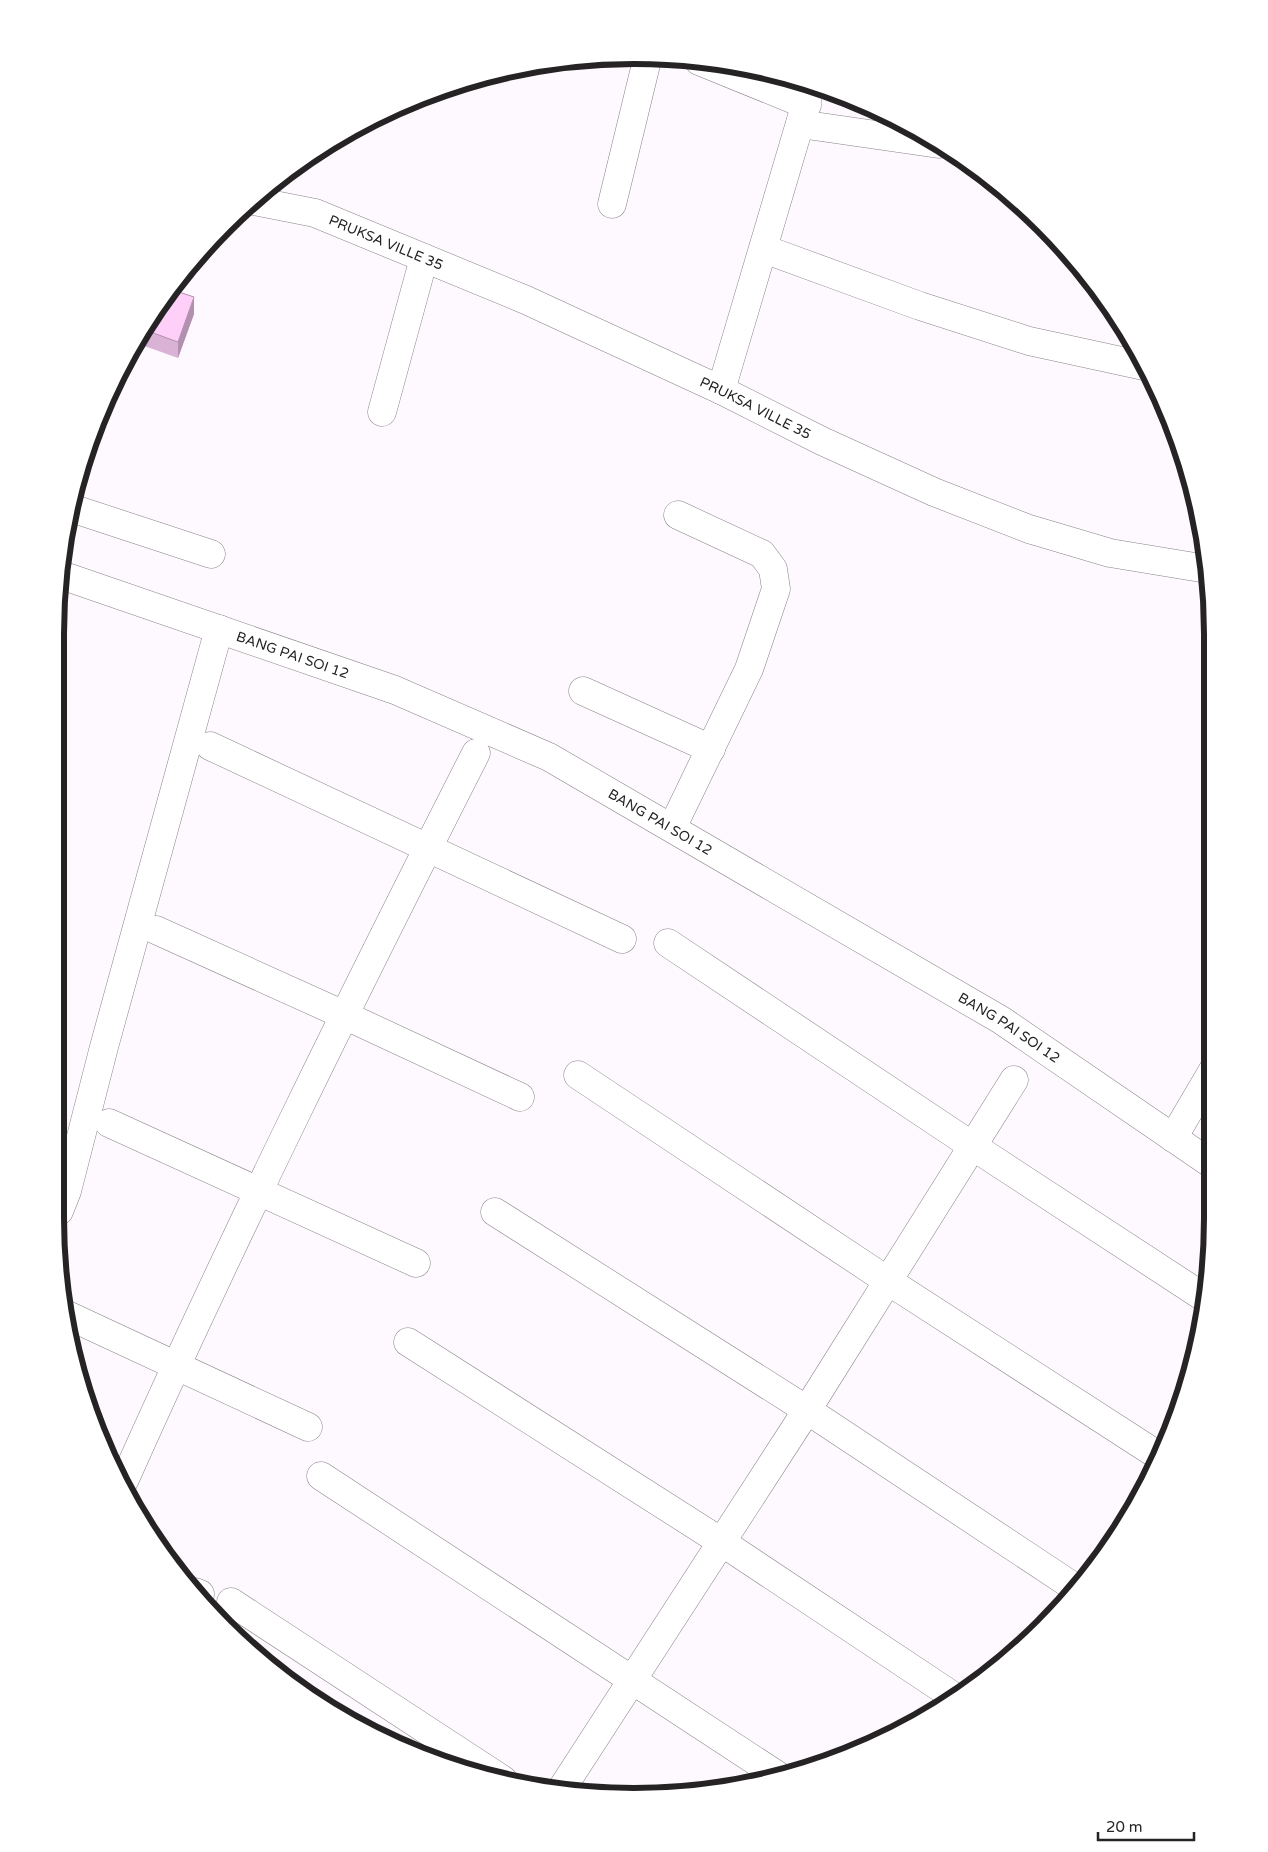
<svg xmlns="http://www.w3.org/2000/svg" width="1268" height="1852" font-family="'Varela Round',sans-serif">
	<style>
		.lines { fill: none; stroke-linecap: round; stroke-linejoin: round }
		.minor-casing { stroke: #898388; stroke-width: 29 }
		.minor { stroke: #fff; stroke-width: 28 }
		.wall { fill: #dab2d6 }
		.shaded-wall { fill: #b291ae }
		.building { fill: #fecff9; stroke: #b291ae }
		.labels { text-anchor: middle; stroke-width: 4; stroke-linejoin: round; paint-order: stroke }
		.street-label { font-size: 14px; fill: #262325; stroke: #fff }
		.rim { fill: none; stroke: #262325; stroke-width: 6 }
	</style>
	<rect width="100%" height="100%" fill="#fef9fe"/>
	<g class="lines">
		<defs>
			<g id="minor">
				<path d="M699 61 807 105"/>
				<path d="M800 124 939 144"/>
				<path id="s1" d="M254 201 315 213 526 300 721 390 822 441 934 492 1029 529 1110 553 1207 569"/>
				<path d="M612 204 648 56"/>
				<path d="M764 249 920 306 1029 341 1144 366"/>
				<path d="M721 390 811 86"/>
				<path d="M382 412 424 258"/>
				<path d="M71 508 211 554"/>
				<path id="s2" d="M61 575 395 690 549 757 1001 1020 1213 1165"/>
				<path d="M583 691 711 749"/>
				<path d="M210 746 622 939"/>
				<path d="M672 828 749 669 776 589 773 569 762 554 678 515"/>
				<path d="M156 930 344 1015 520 1097"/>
				<path d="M668 943 974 1147 1205 1298"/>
				<path d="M578 1075 888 1281 1159 1456"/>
				<path d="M109 1123 416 1263"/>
				<path d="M1173 1138 1213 1070"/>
				<path d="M59 1211 67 1191 104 1047 219 629"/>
				<path d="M495 1212 807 1410 1077 1589"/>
				<path d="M65 1314 308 1427"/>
				<path d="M408 1342 720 1541 953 1696"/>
				<path d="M321 1476 780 1777"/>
				<path d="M124 1481C234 1235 354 993 476 753"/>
				<path d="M195 1592 200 1594"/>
				<path d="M231 1602 503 1780"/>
				<path d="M561 1790 807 1410 1014 1080"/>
			</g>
		</defs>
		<!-- minor casing -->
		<use href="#minor" class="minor-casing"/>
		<!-- minor -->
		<use href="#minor" class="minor"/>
	</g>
	<!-- wall -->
	<path class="wall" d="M170 289 194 314 178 358 136 343Z"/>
	<!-- shaded-wall -->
	<path class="shaded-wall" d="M194 297V314L178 358V342Z"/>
	<!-- building -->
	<path class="building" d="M170 289 194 297 178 342 145 330Z"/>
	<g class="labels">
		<!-- street labels -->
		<g class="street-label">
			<text dy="5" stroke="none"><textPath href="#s1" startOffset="139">PRUKSA VILLE 35</textPath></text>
			<text dy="5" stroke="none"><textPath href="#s1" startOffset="544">PRUKSA VILLE 35</textPath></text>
			<text dy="5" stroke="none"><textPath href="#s2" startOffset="245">BANG PAI SOI 12</textPath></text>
			<text dy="5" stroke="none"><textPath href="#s2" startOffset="650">BANG PAI SOI 12</textPath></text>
			<text dy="5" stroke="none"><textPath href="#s2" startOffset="1055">BANG PAI SOI 12</textPath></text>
		</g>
	</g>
	<!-- crop -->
	<path d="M0 0H1268V1852H0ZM634 64H634A570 570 0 0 1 1204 634V1218A570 570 0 0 1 634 1788H634A570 570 0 0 1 64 1218V634A570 570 0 0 1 634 64Z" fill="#fff" fill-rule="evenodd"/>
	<path class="rim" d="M634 64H634A570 570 0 0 1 1204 634V1218A570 570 0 0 1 634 1788H634A570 570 0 0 1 64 1218V634A570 570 0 0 1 634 64Z"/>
	<!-- scale -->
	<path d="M1098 1832v8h96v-8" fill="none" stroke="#262325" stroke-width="2.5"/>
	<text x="1106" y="1832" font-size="15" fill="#262325" stroke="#ffffff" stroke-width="4" paint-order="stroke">20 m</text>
</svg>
